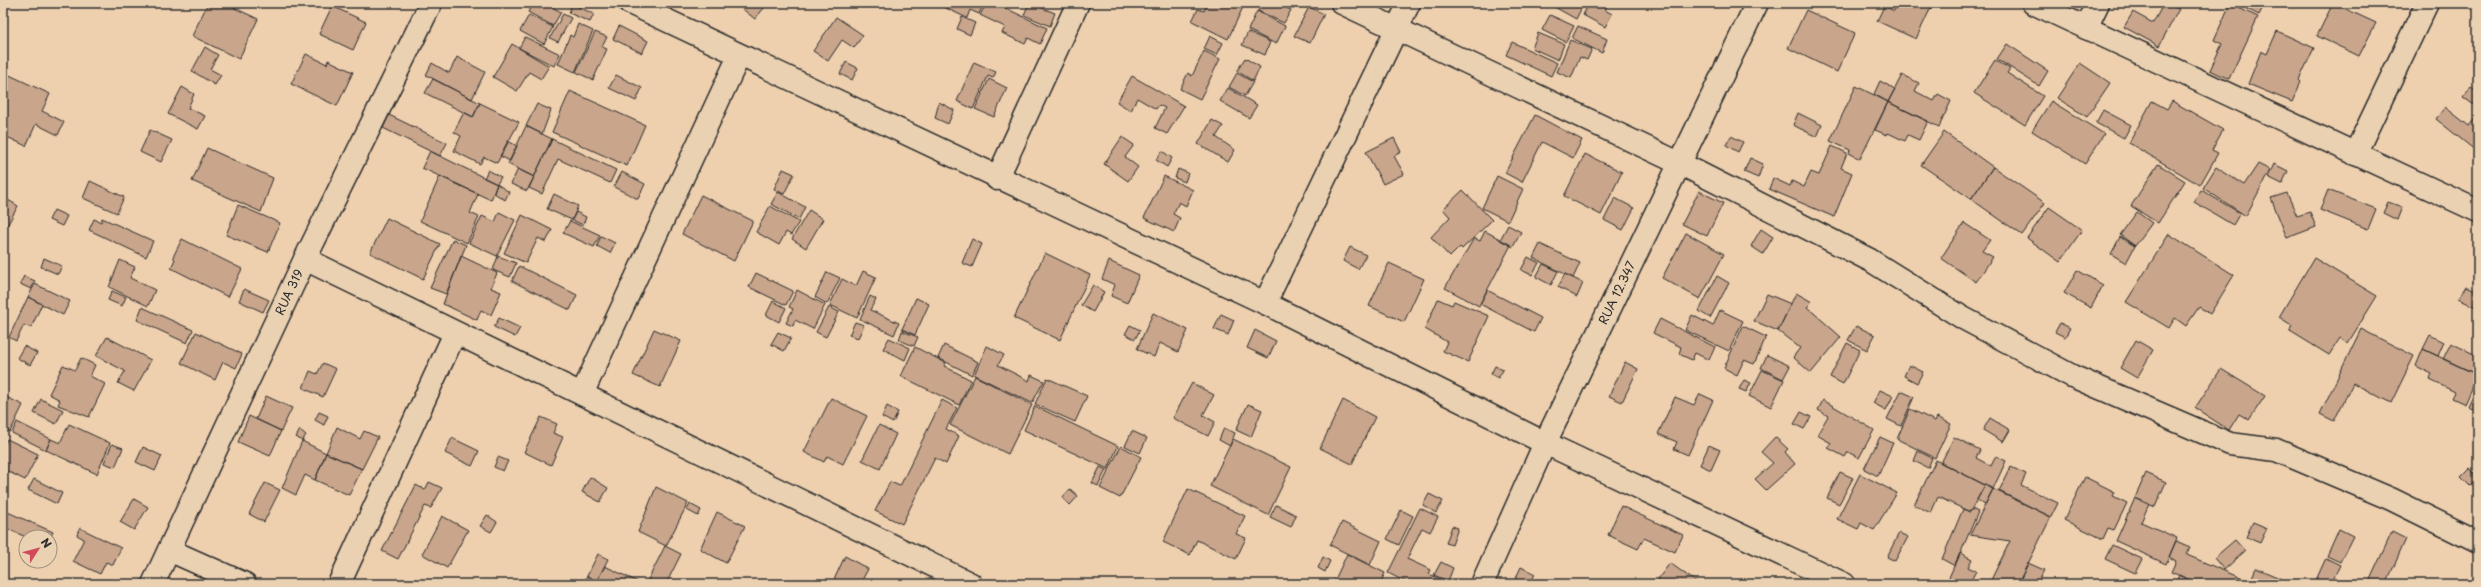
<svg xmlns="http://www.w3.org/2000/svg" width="2481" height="587" font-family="'Playpen Sans',sans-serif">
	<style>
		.building { fill: #c8a58b; stroke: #2b2b2b }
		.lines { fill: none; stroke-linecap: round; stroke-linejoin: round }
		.street-casing { stroke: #2b2b2b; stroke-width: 25 }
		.secondary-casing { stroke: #2b2b2b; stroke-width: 25 }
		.street { stroke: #e9d1b2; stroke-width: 22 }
		.secondary { stroke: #e9d1b2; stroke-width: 22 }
		.labels { text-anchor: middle; stroke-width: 3; stroke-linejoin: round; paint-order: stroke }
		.street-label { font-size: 12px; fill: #2b2b2b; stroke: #e9d1b2 }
	</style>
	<rect width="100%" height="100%" fill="#eed0af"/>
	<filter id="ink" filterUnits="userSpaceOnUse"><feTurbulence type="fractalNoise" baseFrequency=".025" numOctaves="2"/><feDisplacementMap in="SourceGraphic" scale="8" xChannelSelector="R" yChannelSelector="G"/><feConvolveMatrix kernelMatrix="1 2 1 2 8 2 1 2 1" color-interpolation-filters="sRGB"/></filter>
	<g filter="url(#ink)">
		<!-- building -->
		<path class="building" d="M208 3H224L258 19 239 59 192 36Z
			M533 3H545L561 12 553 26 528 12Z
			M735 3H768L755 19Z
			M935 3H984L979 14 970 10 967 18Z
			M987 3H995L1047 28 1040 44 1028 38 1025 44 1002 33 1005 27 980 15Z
			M1029 3 1055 13 1050 26 1024 15Z
			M1208 3H1245L1228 39 1192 21 1198 9 1204 11Z
			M1262 3H1276L1291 10 1284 23 1258 11Z
			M1553 3H1575L1582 7 1576 19 1551 5Z
			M1589 3H1608L1605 10 1612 14 1605 27 1583 15Z
			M1898 3H1933L1916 39 1877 21 1884 6 1894 11Z
			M2164 3 2179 9 2159 46 2124 27 2133 12 2153 23Z
			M2229 3H2265L2259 15 2237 4 2236 7Z
			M2333 3 2376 23 2359 56 2317 36Z
			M572 4 594 14 590 22 569 13Z
			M2230 4 2258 17 2229 79 2210 70 2222 44 2214 40Z
			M332 6 366 22 353 50 319 34Z
			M1309 7 1324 14 1310 43 1294 36Z
			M1806 10 1855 33 1837 72 1788 48Z
			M1257 11 1285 26 1276 44 1248 30Z
			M563 14 571 18 558 42 550 38Z
			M529 15 553 27 544 44 520 31Z
			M1550 15 1574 26 1566 42 1542 30Z
			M836 17 863 35 854 48 842 40 828 61 813 51Z
			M962 17 975 23 970 35 957 29Z
			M578 24 593 31 575 72 558 64 570 35 573 37Z
			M619 26 648 41 642 53 613 39Z
			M1578 26 1607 39 1602 53 1572 38Z
			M2277 31 2314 48 2299 80 2301 82 2292 102 2248 84 2261 51 2267 54Z
			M595 32 607 37 602 47 607 49 593 80 576 72Z
			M1248 32 1270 42 1265 55 1242 45Z
			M1538 33 1564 44 1558 60 1532 48Z
			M1210 36 1223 43 1217 55 1204 49Z
			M525 37 560 54 554 66 519 48Z
			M1570 40 1592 49 1587 60 1580 57 1571 78 1557 72Z
			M1512 42 1557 63 1551 76 1506 55Z
			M512 44 549 66 541 79 529 72 517 91 493 77Z
			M2007 44 2048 71 2039 86 1997 59Z
			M205 47 218 55 210 69 221 75 215 85 192 71Z
			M1204 51 1220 59 1200 99 1180 89 1188 73 1192 76Z
			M306 54 327 64 328 60 353 72 337 106 291 84Z
			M457 57 485 72 472 99 426 75 432 63 449 73Z
			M1245 58 1260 67 1253 81 1237 71Z
			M1995 60 2010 69 2007 73 2043 96 2025 125 1974 93Z
			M846 62 858 68 852 80 840 74Z
			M974 62 996 72 993 78 988 76 973 109 957 101Z
			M2080 63 2110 83 2087 117 2057 98Z
			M3 72 50 94 42 111 64 122 58 135 36 124 26 146 3 135Z
			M1237 73 1253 82 1245 96 1229 87Z
			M616 75 642 88 636 101 609 88Z
			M1902 75 1919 83 1915 91 1934 101 1938 94 1951 101 1939 127 1888 102Z
			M1132 76 1184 106 1167 134 1155 128 1165 108 1159 105 1156 109 1137 98 1131 111 1117 102Z
			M433 79 480 103 473 117 425 93Z
			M989 79 1007 88 994 117 975 109Z
			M1880 81 1895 89 1888 102 1874 94Z
			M1856 86 1888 102 1860 159 1849 153 1850 150 1830 141Z
			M182 87 194 94 188 108 205 116 198 129 168 114Z
			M2471 87 2478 92V99L2474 105 2463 97Z
			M1228 88 1257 105 1249 118 1220 101Z
			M570 91 645 125 627 166 552 132Z
			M2051 101 2104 134 2085 164 2032 131Z
			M2152 101 2167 109 2172 101 2223 130 2212 150 2218 153 2200 185 2129 143Z
			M939 102 954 110 948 124 935 118Z
			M1888 102 1928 121 1919 140 1908 135 1905 141 1888 133 1887 135 1875 130Z
			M480 103 519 122 497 163 484 157 480 164 454 151 461 136 454 132 464 112 473 117Z
			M537 104 551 110 542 134 526 126Z
			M2445 107 2469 126 2476 117 2478 119 2476 151 2436 119Z
			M2103 110 2131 125 2124 138 2096 123Z
			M1798 113 1822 125 1817 137 1793 125Z
			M389 115 447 143 440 156 383 128Z
			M1535 115 1582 140 1573 158 1542 142 1522 182 1505 173Z
			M1212 120 1223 126 1216 137 1235 150 1228 162 1198 144Z
			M526 126 552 139 534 177 508 164Z
			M150 130 172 140 161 162 140 152Z
			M1944 132 1993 167 1971 199 1921 165Z
			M1731 136 1743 142 1738 152 1726 145Z
			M1122 137 1134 145 1125 157 1138 167 1128 181 1104 164Z
			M1394 138 1401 152 1394 156 1404 174 1383 184 1366 152Z
			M552 139 616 170 610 183 558 159 542 194 529 188Z
			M508 141 517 146 510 161 500 156Z
			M1832 146 1847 153 1841 168 1852 173 1834 217 1769 189 1773 178 1790 186 1792 181 1804 187 1811 172 1819 175Z
			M207 148 273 178 261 212 192 181Z
			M430 151 497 184 491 200 422 168Z
			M1162 151 1172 158 1167 167 1156 160Z
			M1585 154 1622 172 1601 215 1564 196Z
			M1750 158 1763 164 1758 178 1744 172Z
			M2158 164 2185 181 2158 223 2131 206Z
			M2258 164 2270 170 2246 216 2203 188 2216 167 2244 185Z
			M2274 164 2288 171 2282 184 2268 177Z
			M1993 167 2045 203 2022 235 1971 199Z
			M518 169 534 177 527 191 511 184Z
			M783 169 794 174 784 194 774 189Z
			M1178 169 1188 173 1185 182 1175 178Z
			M488 170 501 177 497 184 484 178Z
			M622 172 645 184 638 199 614 187Z
			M440 176 478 194 470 213 479 217 467 243 420 221Z
			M1164 176 1193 190 1186 206 1179 202 1173 214 1180 218 1174 232 1144 218Z
			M1497 176 1523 189 1508 221 1482 208Z
			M90 181 124 197 117 213 83 198Z
			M497 184 509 192 505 200 494 193Z
			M1463 190 1492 220 1462 249 1460 247 1450 257 1431 237 1450 217 1443 209Z
			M2201 190 2240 213 2233 225 2194 202Z
			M2328 190 2376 209 2368 229 2320 210Z
			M1699 191 1723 203 1707 236 1682 224Z
			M778 192 805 207 799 219 771 204Z
			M2287 193 2297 216 2310 212 2316 227 2287 238 2271 198Z
			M554 194 578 206 572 220 547 209Z
			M701 195 753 221 734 261 682 234Z
			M3 197 18 206 3 233Z
			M1615 198 1634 208 1623 230 1604 220Z
			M2388 202 2402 207 2397 220 2383 213Z
			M238 205 280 223 268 252 226 235Z
			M770 206 799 222 791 235 786 232 779 245 756 232Z
			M2049 207 2082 230 2060 262 2027 238Z
			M54 210 67 216 62 226 49 220Z
			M809 210 823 219 806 248 792 239Z
			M499 212 515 220 497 256 469 243 482 216 495 222Z
			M576 212 586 217 583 225 572 220Z
			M2137 212 2152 223 2135 246 2120 235Z
			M522 215 552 230 546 242 538 238 526 263 504 253Z
			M102 218 153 241 146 257 89 230 94 219 101 222Z
			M387 218 440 244 423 279 370 253Z
			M570 221 600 235 594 247 563 233Z
			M1964 223 1990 240 1982 251 1993 257 1976 282 1941 258Z
			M1508 225 1521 232 1513 247 1500 240Z
			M1761 229 1773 237 1763 254 1751 246Z
			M1485 231 1511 245 1479 306 1445 288 1474 238 1480 241Z
			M1686 233 1724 254 1700 299 1662 278Z
			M2169 234 2234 275 2210 314 2199 307 2186 326 2175 318 2169 328 2126 302Z
			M601 236 615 243 610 253 597 246Z
			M2120 237 2135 246 2126 263 2111 254Z
			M182 239 242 269 228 297 171 268 175 259 173 257Z
			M453 239 466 245 446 294 430 288Z
			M972 239 982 244 972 267 962 263Z
			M1540 244 1580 263 1573 278 1533 258Z
			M1350 247 1366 255 1358 269 1343 261Z
			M1045 253 1090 275 1060 340 1014 318Z
			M461 256 497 273 491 288 501 292 491 315 481 310 477 320 443 304Z
			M498 256 516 263 510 277 493 270Z
			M1528 257 1539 263 1532 275 1521 270Z
			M44 258 62 266 58 274 41 267Z
			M2314 258 2377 296 2348 343 2340 338 2329 355 2290 331 2293 326 2279 317Z
			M120 260 135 267 130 278 155 290 148 306 109 287Z
			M1109 261 1139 275 1127 303 1111 296 1115 285 1102 279Z
			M1389 263 1424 279 1404 322 1369 306Z
			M1543 264 1558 271 1551 285 1536 277Z
			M519 266 577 295 570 310 512 281Z
			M2077 270 2103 285 2091 308 2064 293Z
			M863 271 876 277 857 318 830 305 842 279 856 286Z
			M827 272 840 278 827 304 815 297Z
			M756 273 793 291 786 305 749 287Z
			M1565 274 1583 283 1577 297 1558 287Z
			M24 276 35 281 31 289 20 284Z
			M1717 276 1729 283 1710 318 1699 311Z
			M35 284 70 301 63 315 28 297Z
			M1093 285 1104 292 1093 312 1081 305Z
			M2466 286 2478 291V308L2458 299Z
			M244 289 269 300 263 312 239 301Z
			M797 290 825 305 813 329 795 320 793 326 786 323 793 309 789 307Z
			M1487 290 1541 318 1534 332 1480 304Z
			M112 291 126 297 122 306 108 300Z
			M1796 293 1812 302 1807 307 1841 337 1811 373 1793 357 1800 348 1778 331Z
			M1767 294 1791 304 1778 331 1754 321Z
			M870 296 876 299 870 310 899 323 894 335 860 319Z
			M28 297 42 304 31 328 24 325 16 341 9 337Z
			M916 298 929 304 915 335 902 329Z
			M1438 299 1452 305 1454 301 1489 316 1468 362 1443 351 1447 342 1425 329Z
			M773 301 786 308 779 322 766 315Z
			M142 307 193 330 187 343 137 320Z
			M829 307 839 312 826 337 816 332Z
			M1720 310 1743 321 1729 351 1685 330 1692 315 1713 326Z
			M1153 313 1188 330 1178 352 1160 343 1154 357 1137 349Z
			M1221 314 1234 320 1228 335 1214 329Z
			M499 318 520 328 515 337 494 327Z
			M1660 319 1715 347 1709 360 1695 353 1692 360 1679 354 1681 347 1653 333Z
			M855 322 864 325 858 338 849 335Z
			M2060 323 2070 328 2065 337 2055 332Z
			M1130 325 1140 330 1135 339 1125 334Z
			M1743 326 1766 337 1754 364 1744 360 1737 375 1724 368Z
			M1856 326 1875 335 1867 350 1848 340Z
			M654 329 681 341 660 387 633 375Z
			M2361 329 2414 356 2391 403 2353 383 2334 421 2320 414Z
			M1255 330 1276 341 1268 358 1247 348Z
			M902 331 918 337 914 346 899 340Z
			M196 332 242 354 236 368 223 362 215 380 181 363Z
			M778 332 791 338 784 351 771 344Z
			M2430 335 2444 342 2438 356 2423 349Z
			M107 337 151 360 134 391 118 383 125 371 96 356Z
			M889 338 910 348 905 360 883 349Z
			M2136 340 2153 350 2137 378 2120 368Z
			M1847 343 1860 350 1843 384 1830 377Z
			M2451 343 2476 355 2478 351V375L2443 359Z
			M944 345 978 362 972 375 938 358Z
			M24 346 37 353 30 365 17 358Z
			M987 346 1004 355 998 365 1029 381 1031 375 1044 381 1032 403 974 375Z
			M915 347 946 363 944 366 971 380 959 405 901 376Z
			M2423 349 2478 375 2465 404 2452 398 2455 392 2430 380 2432 374 2416 366Z
			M1767 355 1790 366 1783 379 1761 368Z
			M81 358 95 365 90 376 105 384 89 417 58 405 60 400 49 394 63 365 75 370Z
			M1625 362 1638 369 1622 402 1609 396Z
			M323 363 336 369 323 397 303 388 310 371 317 374Z
			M1909 365 1923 372 1917 383 1904 376Z
			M1495 366 1503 370 1498 378 1491 374Z
			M2221 369 2265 396 2249 420 2239 414 2229 430 2195 408Z
			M1762 370 1784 380 1771 407 1749 396Z
			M975 376 1032 405 1008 454 950 425Z
			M1047 378 1087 396 1075 422 1035 404Z
			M1744 380 1751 383 1746 392 1739 389Z
			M1192 383 1214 395 1203 415 1215 422 1208 436 1173 418Z
			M2478 385V411L2468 407Z
			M1880 390 1893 396 1886 410 1873 403Z
			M1901 391 1914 397 1901 426 1887 419Z
			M1700 394 1713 400 1688 455 1674 449 1677 442 1658 434 1675 397 1694 405Z
			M4 396 23 405 10 432 3 428Z
			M266 396 292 408 281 431 256 419Z
			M831 398 867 416 843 464 827 456 824 462 804 452Z
			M41 399 63 410 56 424 34 413Z
			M942 400 957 408 946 429 959 436 946 464 935 458 902 524 875 511 890 482 900 486Z
			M1343 400 1375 417 1352 464 1320 448Z
			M1823 400 1874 430 1859 458 1848 452 1845 457 1828 448 1831 443 1817 435 1828 416 1818 410Z
			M1248 404 1262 410 1251 437 1236 430Z
			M887 406 898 412 893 423 882 417Z
			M1035 406 1118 446 1108 469 1024 430Z
			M1910 409 1935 421 1937 417 1951 424 1935 458 1897 439Z
			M319 412 328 416 324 425 315 420Z
			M1801 412 1811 417 1804 429 1794 424Z
			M249 416 281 431 270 456 238 442Z
			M541 417 557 424 553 433 563 437 551 465 524 452Z
			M1990 418 2010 430 2003 442 1983 430Z
			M17 422 51 439 46 450 12 433Z
			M69 424 110 443 97 474 46 450 51 439 60 443Z
			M879 425 896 434 880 469 862 460Z
			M337 427 360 439 364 431 378 437 362 469 326 453Z
			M1224 428 1235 433 1230 446 1219 440Z
			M300 430 306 435 302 441 296 437Z
			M1132 431 1147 438 1140 453 1125 446Z
			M1775 437 1788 449 1785 452 1795 464 1766 490 1755 479 1773 463 1761 452Z
			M1880 437 1893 443 1878 476 1864 469Z
			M1954 437 1980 450 1976 458 1991 466 1996 456 2006 461 1993 489 1941 463Z
			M452 438 479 451 472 466 445 453Z
			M7 439 38 454 25 480 3 469V448Z
			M1233 439 1291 467 1268 515 1210 486Z
			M302 441 326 453 315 480 305 475 296 495 282 488Z
			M112 444 123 448 115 467 104 463Z
			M1709 445 1720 450 1711 470 1700 465Z
			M1121 446 1141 457 1120 498 1100 488Z
			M143 447 162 456 155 471 136 462Z
			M1918 451 1932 458 1928 468 1914 461Z
			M326 453 362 469 349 495 315 480Z
			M498 457 508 461 503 471 494 467Z
			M1936 460 1985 485 1970 512 1938 497 1931 513 1914 505Z
			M1100 467 1106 470 1098 486 1092 483Z
			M2011 467 2026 474 2021 485 2058 503 2051 517 1999 491Z
			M2470 468 2478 479 2470 486 2461 477Z
			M1840 472 1853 478 1839 504 1827 498Z
			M2146 473 2166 482 2155 507 2135 498Z
			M1860 474 1897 493 1874 530 1861 523 1858 529 1837 519Z
			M590 477 608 488 600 502 582 492Z
			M2085 477 2115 492 2113 496 2127 503 2114 530 2108 528 2103 539 2064 520Z
			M34 479 62 493 57 504 28 490Z
			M429 482 442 488 431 508 425 506 398 559 382 551 416 485 425 490Z
			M265 483 280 490 264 522 249 514Z
			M1985 485 1993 489 1985 505 1977 500Z
			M656 487 688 503 666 546 638 532Z
			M1070 489 1078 496 1070 505 1062 498Z
			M1188 489 1245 516 1236 534 1246 538 1236 559 1197 540 1190 555 1163 542Z
			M1993 489 2051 517 2018 584H1989L2010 541 1970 535Z
			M1429 494 1443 501 1436 513 1423 505Z
			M2135 498 2149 504 2141 522 2177 538 2166 564 2116 541Z
			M134 499 148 507 134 530 120 522Z
			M690 504 701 510 698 516 687 510Z
			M1276 505 1296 515 1291 527 1270 517Z
			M1621 506 1683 535 1675 552 1644 538 1638 549 1608 535Z
			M1420 508 1438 517 1430 532 1422 528 1407 559 1431 570 1429 574 1444 581 1443 584H1410L1388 573Z
			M1963 509 1970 512 1972 509 1978 512 1955 566 1942 559Z
			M3 510 53 532 50 538 26 537 3 527Z
			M1401 510 1413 516 1399 545 1387 539Z
			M717 512 745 526 726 563 700 549Z
			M487 515 497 522 491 532 480 526Z
			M442 516 468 530 447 568 422 554Z
			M1342 522 1381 541 1370 565 1330 545Z
			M2253 522 2267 528 2260 543 2246 537Z
			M1452 526 1458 528 1452 545 1446 543Z
			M80 528 121 548 113 565 106 562 100 574 73 561 84 539 77 535Z
			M2339 529 2353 536 2340 562 2327 556Z
			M2392 532 2406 539 2386 584H2368Z
			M1899 533 1908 537 1895 561 1887 557Z
			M2235 540 2245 551 2224 570 2214 558Z
			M2176 541 2190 547 2187 555 2243 579 2241 584H2199L2171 572 2176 561 2169 557Z
			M2112 545 2142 559 2135 573 2105 559Z
			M665 546 681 554 666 584H646Z
			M1960 553 1972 559 1968 567 1976 571 1969 584H1946Z
			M598 554 608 559 597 581 587 576Z
			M1347 554 1385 573 1380 584H1333Z
			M845 556 868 569 860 584H832Z
			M1323 557 1330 561 1325 572 1318 568Z
			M2326 558 2340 565 2331 584H2323L2316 580Z
			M1441 562 1453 568 1448 581 1434 575Z
			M1670 563 1699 584H1663L1658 579Z
			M2028 563 2044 570 2037 584H2018Z
			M605 566 642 584H603L597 581Z
			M1521 567 1535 574 1530 584H1513Z
			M2256 568 2289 582 2288 584H2249Z
			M2179 575 2199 584H2175Z
			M587 576 603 584H583Z"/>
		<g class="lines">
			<defs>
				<g id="street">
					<path d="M1342 3 1681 164 1870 260 1963 318 2072 376 2230 444 2276 450 2391 499 2478 542"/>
					<path d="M2033 3 2478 211"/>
					<path d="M2086 28 2098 3"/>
					<path d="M2355 154 2427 3"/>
					<path d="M997 179 1078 3"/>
					<path d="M305 259 971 584"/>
					<path d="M1265 303 1409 3"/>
					<path d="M582 394 739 56"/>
					<path d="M169 550 245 584"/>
					<path id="s1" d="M153 584 305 259 431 3"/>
					<path d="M339 584 455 333"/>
					<path id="s2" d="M1482 584 1545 443 1757 3"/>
				</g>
				<path id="secondary" d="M630 3 1265 303 1545 443 1844 584"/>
			</defs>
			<!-- street casing -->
			<use href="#street" class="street-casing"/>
			<!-- secondary casing -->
			<use href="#secondary" class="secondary-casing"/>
			<!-- street -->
			<use href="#street" class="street"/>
			<!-- secondary -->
			<use href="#secondary" class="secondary"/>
		</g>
	</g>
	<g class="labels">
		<!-- street labels -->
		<g class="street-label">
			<text dy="4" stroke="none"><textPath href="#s1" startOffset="322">RUA 319</textPath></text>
			<text dy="4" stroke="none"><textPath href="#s2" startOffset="321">RUA 12.347</textPath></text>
		</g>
	</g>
	<!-- margin -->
	<rect width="2481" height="587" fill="none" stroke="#e9d1b2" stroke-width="16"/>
	<rect x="8" y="8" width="2465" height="571" fill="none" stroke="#2b2b2b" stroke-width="1.5" filter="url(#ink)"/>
	<!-- north arrow -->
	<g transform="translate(38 549) rotate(54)"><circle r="19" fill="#e9d1b2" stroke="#9d8f7c"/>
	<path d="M0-3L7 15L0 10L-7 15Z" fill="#d1495b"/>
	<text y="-6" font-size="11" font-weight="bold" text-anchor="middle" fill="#2b2b2b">N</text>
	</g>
</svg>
